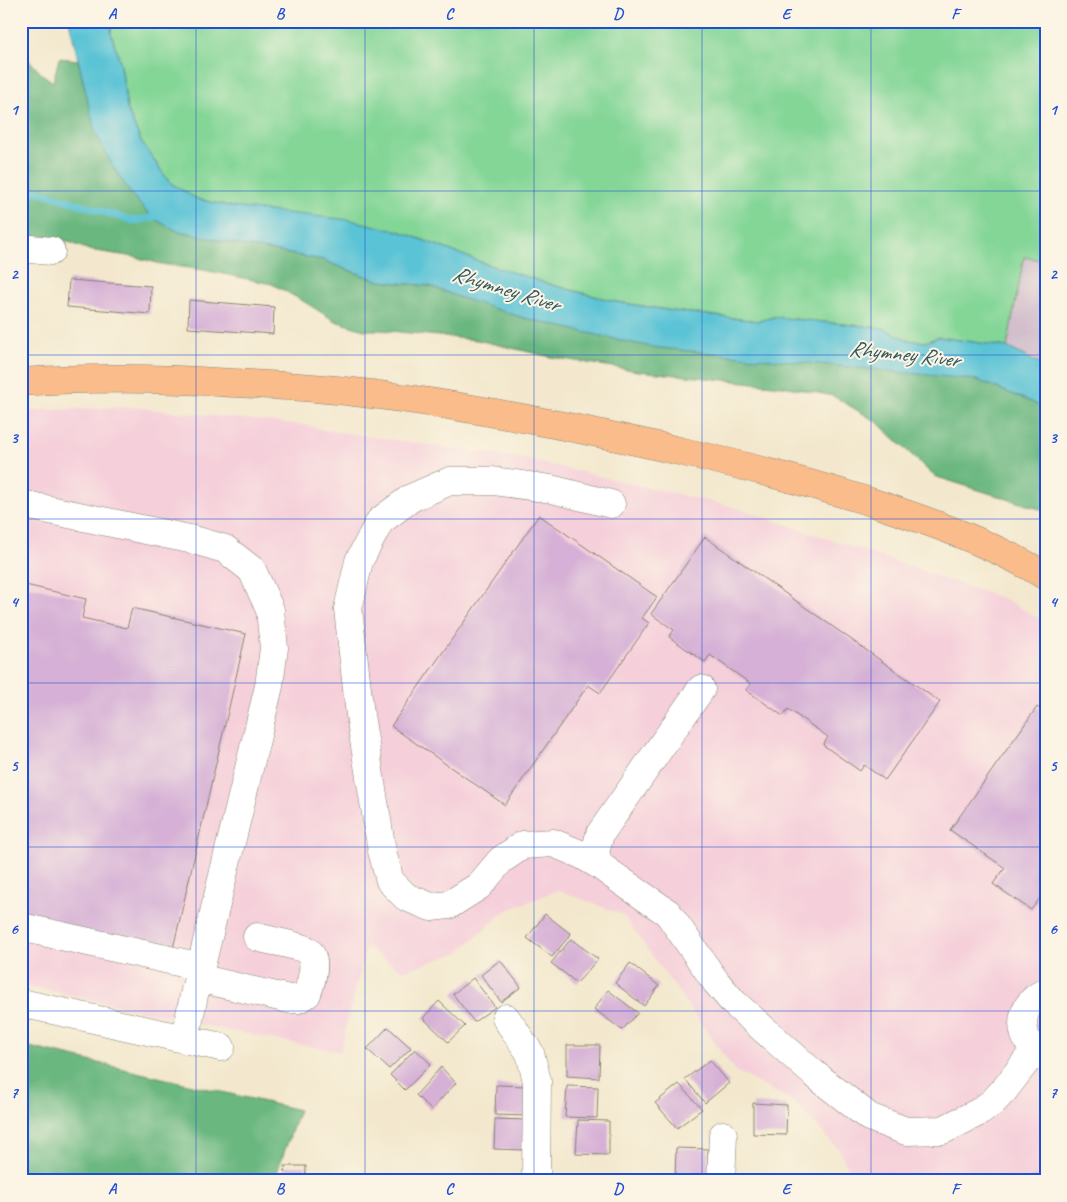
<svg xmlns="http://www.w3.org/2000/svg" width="1067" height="1202" font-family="Caveat,sans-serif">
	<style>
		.built { fill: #f5cfda }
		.industrial { fill: #d1bdcb }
		.green { fill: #84d697; stroke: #50795a }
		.forest { fill: #6bb780; stroke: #446a4e }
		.water { fill: #5ac3d5; stroke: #3b7078 }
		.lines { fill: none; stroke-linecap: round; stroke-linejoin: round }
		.stream { stroke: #5ac3d5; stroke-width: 7 }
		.building { fill: #d6b0d6 }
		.minor-casing { stroke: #888274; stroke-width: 29 }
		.major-casing { stroke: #888274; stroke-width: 29 }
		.minor { stroke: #fff; stroke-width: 28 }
		.major { stroke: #fabc8b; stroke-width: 28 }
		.grid { fill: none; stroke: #1d4ed8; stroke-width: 1; stroke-opacity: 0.55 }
		.labels { text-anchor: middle; stroke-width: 4; stroke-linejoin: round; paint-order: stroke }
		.water-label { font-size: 22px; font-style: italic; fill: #32565d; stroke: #fcf5e5 }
		.neatline { fill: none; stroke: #1d4ed8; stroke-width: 2 }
		.grid-label { font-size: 16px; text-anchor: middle; font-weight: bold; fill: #1d4ed8 }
	</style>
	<rect width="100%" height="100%" fill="#fcf5e5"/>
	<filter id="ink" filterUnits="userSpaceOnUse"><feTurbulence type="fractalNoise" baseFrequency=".02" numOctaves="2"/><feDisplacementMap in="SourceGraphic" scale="10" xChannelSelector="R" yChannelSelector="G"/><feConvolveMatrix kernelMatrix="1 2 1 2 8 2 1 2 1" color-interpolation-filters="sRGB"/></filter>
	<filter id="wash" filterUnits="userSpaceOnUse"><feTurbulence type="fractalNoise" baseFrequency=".0096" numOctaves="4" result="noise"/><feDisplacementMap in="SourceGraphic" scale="20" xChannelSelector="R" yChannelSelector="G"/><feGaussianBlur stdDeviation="1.12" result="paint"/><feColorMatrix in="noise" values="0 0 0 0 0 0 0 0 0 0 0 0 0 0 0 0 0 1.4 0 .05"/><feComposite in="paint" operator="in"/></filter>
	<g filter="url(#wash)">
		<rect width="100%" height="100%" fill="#f3e8cd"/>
		<!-- built -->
		<path class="built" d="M130 407 303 425 325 430 520 458 738 508 1005 599 1046 623V1181H854L840 1151 794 1102 735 1071 623 915 558 890 505 911 458 953 403 971 367 948 360 912 366 948 340 1052 220 1029 21 984V411Z"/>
		<!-- industrial -->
		<path class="industrial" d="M1024 256 1046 261V367L1007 347Z"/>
		<!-- green -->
		<path class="green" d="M112 21H1046V261L1024 257 1007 347 939 337 925 342 908 340 883 328 774 317 758 321 673 311 617 302 552 285 486 264 399 231 233 207 197 199 169 182 141 141 127 109 121 65 111 33Z"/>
		<!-- forest -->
		<path class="forest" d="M21 54 24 55 42 74 53 82 59 58 78 60 96 132 175 230 235 244 323 260 342 268 380 281 430 286 461 298 936 375 977 380 1027 400 1046 409V511L934 476 877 422 833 396 783 386 638 371 551 357 477 340 381 330H364L335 321 303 301 272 284 204 270 161 264 135 257 89 250 59 238 21 235V145L23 115 21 112Z
			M21 1045 299 1110 274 1181H21Z"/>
		<!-- water -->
		<path class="water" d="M69 21H112L111 33 121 65 127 109 141 141 169 182 197 199 233 207 350 220 399 231 486 264 552 285 617 302 673 311 758 321 774 317 883 328 908 340 925 342 939 337 1007 347 1046 367V409L1027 400 977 380 651 347 588 333 524 318 461 298 430 286 380 281 342 268 323 260 235 244 175 230 152 218 131 194 112 165 95 132Z"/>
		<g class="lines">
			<!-- stream -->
			<path class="stream" d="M21 186 133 221 152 218 159 214"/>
		</g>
		<g id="blocks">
			<!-- building -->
			<path class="building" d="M69 280 151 286 150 314 67 307Z
				M189 300 274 307 273 334 188 328Z
				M539 515 657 597 642 618 649 623 600 693 588 685 505 805 391 726Z
				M705 537 940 702 885 780 864 765 860 771 823 745 828 737 788 709 783 716 746 690 751 684 710 655 705 662 669 637 674 630 651 614Z
				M21 584 86 599 82 618 127 628 132 608 246 634 172 953 21 918Z
				M1037 707 1046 713V896L1043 894 1031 910 993 884 1005 868 950 830Z
				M545 914 571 934 552 957 527 938Z
				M571 939 598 959 577 983 551 963Z
				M500 960 521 987 501 1002 481 975Z
				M630 963 659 986 644 1006 615 983Z
				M473 978 495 1007 474 1022 453 994Z
				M608 990 638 1013 622 1030 594 1009Z
				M439 1001 465 1026 448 1042 423 1018Z
				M388 1027 411 1048 389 1069 367 1049Z
				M567 1045H600L599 1078 567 1076Z
				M415 1049 431 1064 405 1090 390 1075Z
				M710 1060 729 1083 705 1103 685 1079Z
				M441 1067 456 1083 431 1110 416 1095Z
				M679 1084 702 1109 677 1128 655 1103Z
				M496 1085 527 1086V1116L495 1115Z
				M567 1086 598 1087 597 1118 565 1117Z
				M753 1103 787 1105 786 1135 753 1134Z
				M495 1119 526 1120V1150L494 1149Z
				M578 1120 609 1121V1155L576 1154Z
				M676 1148 708 1149V1180L675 1179Z
				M285 1166H306L305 1181H284Z
				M1035 1175 1040 1181H1029Z
				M740 1176 773 1178V1181H740Z"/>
		</g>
	</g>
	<g filter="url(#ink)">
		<use href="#blocks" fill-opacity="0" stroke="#888274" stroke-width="1"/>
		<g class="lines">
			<defs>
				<path id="minor" d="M21 248 51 251
					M21 504 194 540 225 549 252 570 270 610 274 648 269 686 194 995 185 1039
					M701 689 600 834 595 853 599 865 617 878 668 913 716 982 734 1003 813 1073 869 1117 906 1131 943 1130 981 1111 993 1102 1005 1089 1034 1051
					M599 865 580 854 553 843 523 845 501 860 479 886 449 905 431 907 406 897 390 881 382 851 360 715 348 609 359 561 380 521 411 498 450 481H493L551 489 611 504
					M21 927 201 967
					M198 978 289 999H299L307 994C311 983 319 959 307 950 301 946 267 940 257 937
					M1046 992C1014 1005 1017 1044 1046 1058
					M21 1003 221 1047
					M506 1018 530 1053 537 1081 536 1181
					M721 1181 723 1135"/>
				<path id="major" d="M21 382C92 377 162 378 233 383 273 385 314 387 354 392 468 405 580 428 692 454 752 467 812 484 871 502 931 522 991 543 1046 576"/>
			</defs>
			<!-- minor casing -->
			<use href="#minor" class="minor-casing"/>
			<!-- major casing -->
			<use href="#major" class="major-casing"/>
			<!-- minor -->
			<use href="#minor" class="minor"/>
			<!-- major -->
			<use href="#major" class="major"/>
		</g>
	</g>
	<!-- grid -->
	<path class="grid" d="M196 21V1181M365 21V1181M534 21V1181M702 21V1181M871 21V1181M21 191H1046M21 355H1046M21 519H1046M21 683H1046M21 847H1046M21 1011H1046"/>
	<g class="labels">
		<!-- water labels -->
		<g class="water-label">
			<text transform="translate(506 288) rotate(17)" y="8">Rhymney River</text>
			<text transform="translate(904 353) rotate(6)" y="8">Rhymney River</text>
		</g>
	</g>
	<!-- margin -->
	<rect width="1067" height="1202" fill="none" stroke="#fcf5e5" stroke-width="55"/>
	<rect x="28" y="28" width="1012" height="1146" class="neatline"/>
	<g class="grid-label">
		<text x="112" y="19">A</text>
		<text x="280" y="19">B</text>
		<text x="449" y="19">C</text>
		<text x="618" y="19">D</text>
		<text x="786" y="19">E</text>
		<text x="955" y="19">F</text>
		<text x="14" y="115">1</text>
		<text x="1053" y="115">1</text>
		<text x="14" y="279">2</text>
		<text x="1053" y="279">2</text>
		<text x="14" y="443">3</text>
		<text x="1053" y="443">3</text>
		<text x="14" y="607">4</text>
		<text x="1053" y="607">4</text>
		<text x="14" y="771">5</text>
		<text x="1053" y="771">5</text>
		<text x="14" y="934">6</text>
		<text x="1053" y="934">6</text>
		<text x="14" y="1098">7</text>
		<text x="1053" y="1098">7</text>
		<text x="112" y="1194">A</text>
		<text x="280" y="1194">B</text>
		<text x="449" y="1194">C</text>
		<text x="618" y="1194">D</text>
		<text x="786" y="1194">E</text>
		<text x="955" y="1194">F</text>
	</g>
</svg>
